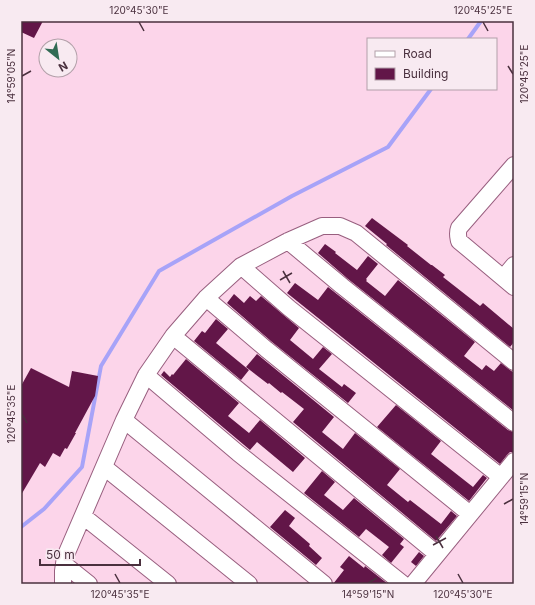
<svg xmlns="http://www.w3.org/2000/svg" width="535" height="605" font-family="Inter,sans-serif">
	<style>
		.lines { fill: none; stroke-linecap: round; stroke-linejoin: round }
		.stream { stroke: #a7a3f8; stroke-width: 4 }
		.building { fill: #621648 }
		.minor-casing { stroke: #985f7f; stroke-width: 18 }
		.minor { stroke: #fff; stroke-width: 16 }
		.ticks { fill: none; stroke: #4a303e; stroke-width: 1.5 }
		.neatline { fill: none; stroke: #4a303e; stroke-width: 1.5 }
		.ticks-label { font-size: 10px; text-anchor: middle; fill: #4a303e }
	</style>
	<rect width="100%" height="100%" fill="#fcd5ea"/>
	<g class="lines">
		<!-- stream -->
		<path class="stream" d="M468 39 481 21
			M21 527 44 509 82 467 101 366 159 271 292 196 388 147 431 89"/>
	</g>
	<!-- building -->
	<path class="building" d="M21 21H43L34 38 21 32Z
		M372 218 408 245 407 246 431 265H432L445 275 443 277 480 306 483 303 514 329V342L510 347 386 245 387 244 365 226Z
		M325 244 336 252 335 253 357 270 368 256 378 264 366 279 367 280 366 281 385 296 398 280 475 342 464 356 482 370 486 365 494 371 501 363 514 373V411L348 279 318 253Z
		M295 283 318 300 328 287 508 430 514 432V452H510L507 455 500 464 287 293Z
		M234 294 244 303 250 296 256 301 261 296 299 328 290 340 313 359 323 347 332 354 319 369 342 387 344 384 356 393 348 403 272 342 227 303Z
		M216 319 228 329 216 343 249 370 241 380 194 341 202 331 205 333Z
		M257 354 334 417 322 432 343 449 355 433 400 469 387 485 408 502 410 500 441 524 451 511 457 516 436 541 293 422 304 409 282 392 281 393 269 383 268 384 246 367Z
		M186 359 239 403 228 416 249 433 260 420 305 458 293 472 257 442 250 450 161 375 164 371 170 377 172 374 173 375Z
		M31 368 69 387 72 371 98 376 95 396 75 433H76L67 449 65 448 60 457 53 453 45 467 40 463 21 495V386Z
		M396 405 441 441 431 454 473 487 483 475 487 478 469 501 377 427Z
		M322 471 335 482 324 495 343 510 354 498 404 539 400 544 404 547 391 563 382 555 389 547 366 529 359 537 304 493Z
		M285 510 295 518 289 526 310 544 309 546 322 558 316 565 270 527Z
		M419 552 424 556 416 566 411 562Z
		M349 556 364 568 365 566 388 584H333L344 570 340 567Z"/>
	<g class="lines">
		<defs>
			<path id="minor" d="M514 165 459 228C457 233 458 236 459 241L514 287
				M288 241 342 286 514 423
				M241 266 289 308 501 477
				M503 278 514 265
				M206 298 266 349 470 514
				M173 336 437 554
				M146 375 238 453 403 584
				M124 420 324 584
				M104 467 249 584
				M83 516 168 584
				M64 564 89 584
				M63 584V571L65 557 124 420 146 375 173 336 206 298 241 266 288 241 322 226H340L356 233 514 362
				M413 584 514 461"/>
		</defs>
		<!-- minor casing -->
		<use href="#minor" class="minor-casing"/>
		<!-- minor -->
		<use href="#minor" class="minor"/>
	</g>
	<!-- ticks -->
	<path class="ticks" d="M139 22 144 31M483 22 488 31M508 66 513 74M22 76 31 71M283 271 290 283M280 280 292 273M22 414 27 423M504 504 513 499M436 536 443 548M433 545 446 538M115 574 120 583M458 574 463 583M368 583 377 578"/>
	<!-- border -->
	<rect width="535" height="605" fill="none" stroke="#f8eaf1" stroke-width="44"/>
	<!-- legend -->
	<rect x="367" y="38" width="130" height="52" fill="#f8eaf1" stroke="#b2a0a9"/>
	<rect x="375" y="51" width="20" height="6" fill="#ffffff" stroke="#b2a0a9"/>
	<text x="403" y="58" font-size="12" fill="#4a303e">Road</text>
	<rect x="375" y="68" width="20" height="12" fill="#621648" stroke="#b2a0a9"/>
	<text x="403" y="78" font-size="12" fill="#4a303e">Building</text>
	<!-- north arrow -->
	<g transform="translate(58 58) rotate(150)"><circle r="19" fill="#f8eaf1" stroke="#b2a0a9"/>
	<path d="M0-3L7 15L0 10L-7 15Z" fill="#316b54"/>
	<text y="-6" font-size="11" font-weight="bold" text-anchor="middle" fill="#4a303e">N</text>
	</g>
	<!-- scale -->
	<path d="M40 559v6h100v-6" fill="none" stroke="#4a303e" stroke-width="2"/>
	<text x="46" y="559" font-size="12" fill="#4a303e" stroke="#f8eaf1" stroke-width="3" paint-order="stroke">50 m</text>
	<rect x="22" y="22" width="491" height="561" class="neatline"/>
	<g class="ticks-label">
		<text x="139" y="14">120°45'30"E</text>
		<text x="483" y="14">120°45'25"E</text>
		<text transform="translate(524 74) rotate(-90)" y="4">120°45'25"E</text>
		<text transform="translate(11 76) rotate(-90)" y="4">14°59'05"N</text>
		<text transform="translate(11 414) rotate(-90)" y="4">120°45'35"E</text>
		<text transform="translate(524 499) rotate(-90)" y="4">14°59'15"N</text>
		<text x="120" y="598">120°45'35"E</text>
		<text x="368" y="598">14°59'15"N</text>
		<text x="463" y="598">120°45'30"E</text>
	</g>
</svg>
